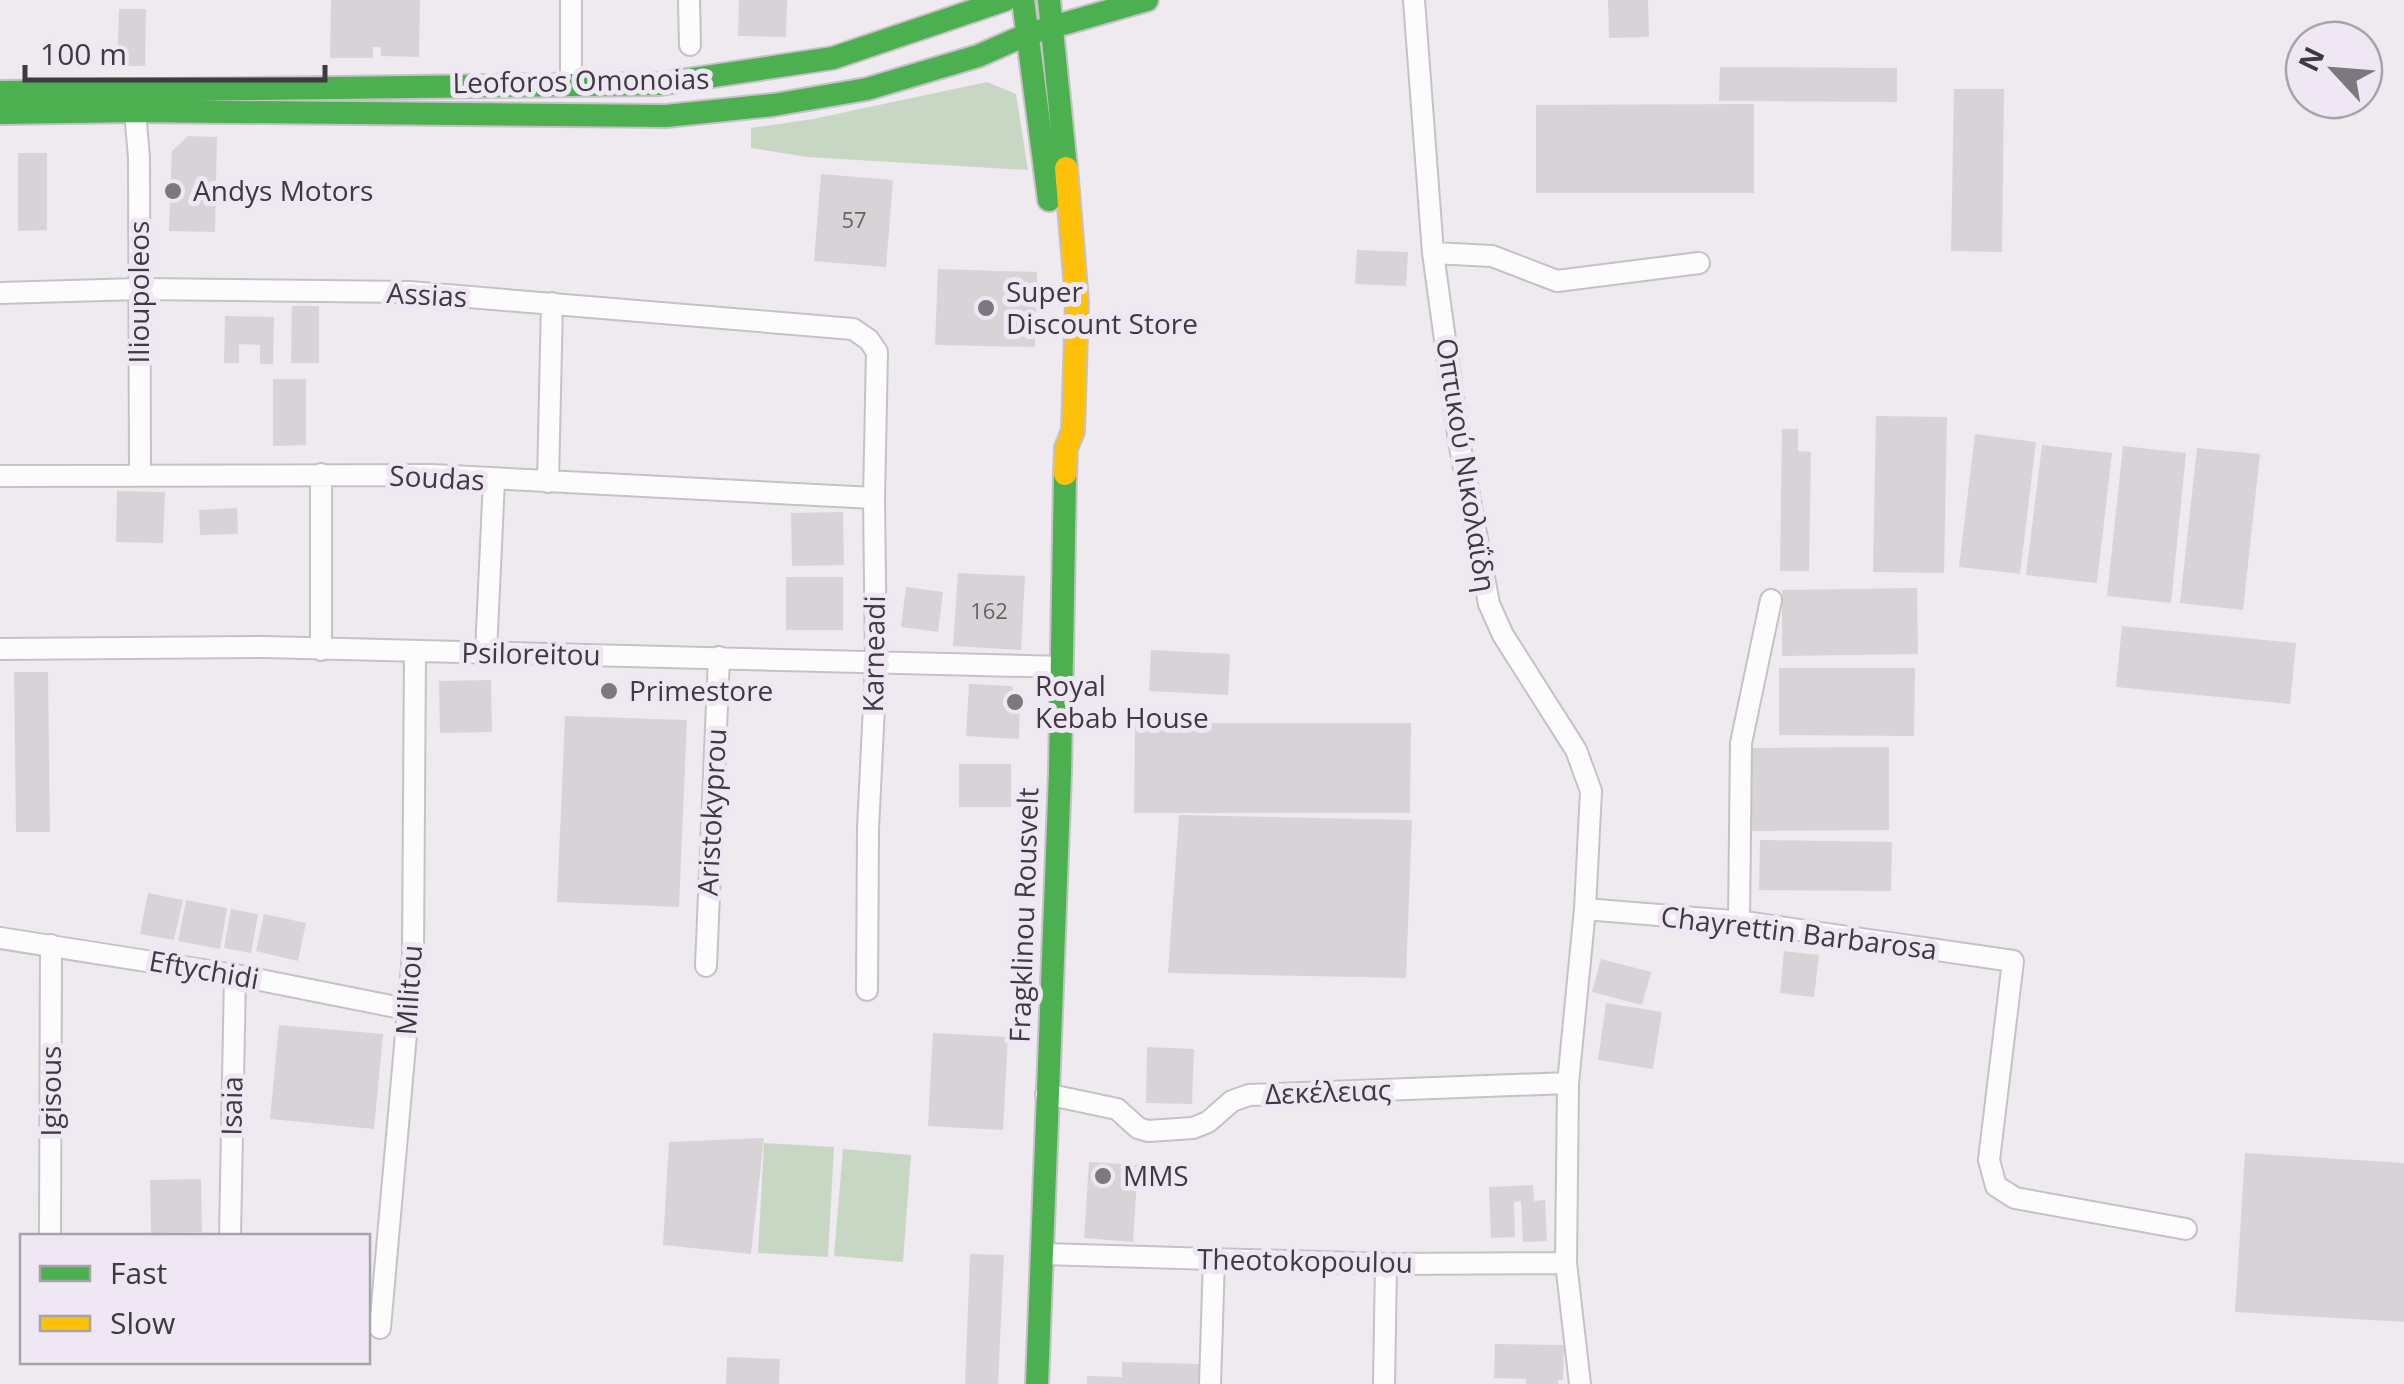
<svg xmlns="http://www.w3.org/2000/svg" width="2404" height="1384" font-family="'Open Sans',sans-serif">
	<style>
		.green { fill: #c8d7c4 }
		.building { fill: #d8d3d6 }
		.lines { fill: none; stroke-linecap: round; stroke-linejoin: round }
		.street-casing { stroke: #c5c2c6; stroke-width: 24 }
		.fast-casing { stroke: #c5c2c6; stroke-width: 26 }
		.slow-casing { stroke: #c5c2c6; stroke-width: 26 }
		.street { stroke: #fcfcfd; stroke-width: 20 }
		.fast { stroke: #4caf50; stroke-width: 22 }
		.slow { stroke: #ffc107; stroke-width: 22 }
		.poi-dot { fill: #7c787d; stroke: #efe7f3; stroke-width: 4 }
		.labels { text-anchor: middle; stroke-width: 10; stroke-linejoin: round; paint-order: stroke }
		.number-label { font-size: 22px; fill: #676367 }
		.street-label { font-size: 28px; fill: #3e3a3f; stroke: #efe7f3 }
		.poi-label { font-size: 28px; fill: #3e3a3f; stroke: #efe7f3; text-anchor: start }
	</style>
	<rect width="100%" height="100%" fill="#eeeaf0"/>
	<!-- green -->
	<path class="green" d="M987 82 1016 94 1028 170 807 157 751 148V128L813 119Z
		M764 1143 834 1147 828 1257 758 1253Z
		M843 1149 911 1155 903 1262 834 1256Z"/>
	<!-- building -->
	<path class="building" d="M331 0H420L419 57 381 56V47H373V58H330Z
		M739 0H787L786 37 738 36Z
		M1608 0H1648L1649 37 1609 38Z
		M119 9H146L145 66H117Z
		M1720 67 1897 68V102L1719 101Z
		M1954 89H2004L2002 252 1951 251Z
		M1754 104V193H1536V105Z
		M188 136 217 137 215 232 169 231 172 151Z
		M18 153H47V230L18 231Z
		M821 174 893 180 886 267 814 261Z
		M1357 250 1408 252 1406 286 1355 284Z
		M938 269 1037 272 1035 347 935 345Z
		M292 306H319V363H291Z
		M225 316 274 317 273 364H260V345L239 344V363H224Z
		M273 379H306V445L273 446Z
		M1876 416 1947 417 1944 573 1873 572Z
		M1782 429H1798V451L1811 452 1809 571H1780Z
		M1975 434 2036 442 2020 574 1959 567Z
		M2042 445 2112 453 2097 583 2026 575Z
		M2123 446 2186 453 2171 603 2107 596Z
		M2197 448 2260 454 2243 610 2180 603Z
		M117 491 165 492 163 543 116 542Z
		M237 508 238 534 200 535 199 510Z
		M843 512 844 565 792 566 791 513Z
		M958 573 1025 576 1021 650 953 646Z
		M786 577H843V630H786Z
		M906 587 943 592 938 632 901 627Z
		M1917 588 1918 654 1782 656V590Z
		M2122 626 2296 643 2290 704 2116 687Z
		M1151 650 1230 654 1228 695 1149 691Z
		M1779 668H1915L1914 736 1779 735Z
		M14 672H48L50 832H16Z
		M491 680 492 732 440 733 439 681Z
		M969 684 1011 686 1020 700 1019 739 966 736Z
		M565 716 687 720 679 907 557 902Z
		M1135 723H1411L1410 813H1134Z
		M1889 747V830L1751 831 1750 748Z
		M959 764H1011V807H959Z
		M1179 815 1412 820 1406 978 1168 973Z
		M1760 840 1892 842 1891 891 1759 890Z
		M148 893 183 900 174 940 140 934Z
		M186 900 227 908 220 949 178 941Z
		M231 909 258 914 251 953 224 948Z
		M264 914 306 923 298 961 256 951Z
		M1784 951 1819 955 1814 997 1780 993Z
		M1601 959 1651 972 1642 1005 1592 992Z
		M1606 1003 1662 1012 1653 1069 1598 1060Z
		M279 1025 383 1034 374 1129 270 1119Z
		M933 1033 1008 1037 1003 1130 928 1126Z
		M1147 1047 1194 1049 1192 1104 1146 1103Z
		M764 1138 751 1254 663 1245 669 1142Z
		M2245 1153 2404 1163V1322L2235 1312Z
		M1089 1162 1138 1165 1133 1242 1084 1238Z
		M201 1179 202 1232 151 1233 150 1180Z
		M1533 1185 1534 1201 1545 1200 1547 1241 1523 1242 1521 1201 1514 1202 1515 1237 1491 1238 1489 1187Z
		M970 1254 1004 1255 998 1384H965Z
		M1495 1344 1564 1345 1563 1380H1558V1384H1526V1379L1494 1378Z
		M727 1357 780 1359 779 1384H726Z
		M1122 1362 1202 1364 1201 1384H1087V1376L1122 1377Z"/>
	<g class="lines">
		<defs>
			<path id="street" d="M689 0 690 45
				M1414 0 1433 253 1459 441 1489 604 1503 635 1576 750 1591 791 1585 909 1568 1083 1566 1263 1580 1384
				M571 86V0
				M135 111 139 158 140 474
				M1433 253 1492 256 1557 281 1699 263
				M0 293 138 289 410 292 853 329 869 340 877 352 874 498 876 665 868 829 867 990
				M0 476 432 475 874 498
				M548 482 552 303
				M0 649 264 647 1063 667
				M321 650V474
				M486 653 494 480
				M1585 909 1744 922 2013 961 1989 1160 1996 1186 2015 1198 2186 1229
				M1739 921 1741 743 1771 600
				M0 938 235 975 406 1009
				M706 966 719 657
				M1046 1094 1117 1109 1138 1128 1148 1131 1193 1128 1208 1122 1232 1101 1249 1095 1568 1083
				M50 1236 51 945
				M230 1236 235 975
				M1043 1254 1386 1264 1566 1263
				M380 1328 413 955 415 651
				M1210 1384 1214 1259
				M1384 1384 1386 1264"/>
			<path id="fast" d="M1023 0 1049 200
				M1049 0 1066 168
				M0 92 660 84 833 58 1005 0
				M0 113 135 111 666 116 773 105 867 89 978 56 1028 34 1147 0
				M1037 1384 1060 773 1065 474"/>
			<path id="slow" d="M1065 474 1066 448 1073 431 1077 302 1066 168"/>
		</defs>
		<!-- street casing -->
		<use href="#street" class="street-casing"/>
		<!-- fast casing -->
		<use href="#fast" class="fast-casing"/>
		<!-- slow casing -->
		<use href="#slow" class="slow-casing"/>
		<!-- street -->
		<use href="#street" class="street"/>
		<!-- fast -->
		<use href="#fast" class="fast"/>
		<!-- slow -->
		<use href="#slow" class="slow"/>
	</g>
	<!-- markers -->
	<g class="poi-dot">
		<circle cx="173" cy="191" r="10"/>
		<circle cx="986" cy="308" r="10"/>
		<circle cx="609" cy="691" r="10"/>
		<circle cx="1015" cy="702" r="10"/>
		<circle cx="1103" cy="1176" r="10"/>
	</g>
	<g class="labels">
		<!-- number labels -->
		<g class="number-label">
			<text x="854" y="228">57</text>
			<text x="989" y="619">162</text>
		</g>
		<!-- street labels -->
		<g class="street-label">
			<text transform="translate(581 81) rotate(-1)" y="10">Leoforos Omonoias</text>
			<text transform="translate(139 292) rotate(-90)" y="10">Ilioupoleos</text>
			<text transform="translate(427 295) rotate(3)" y="10">Assias</text>
			<text transform="translate(1466 465) rotate(81)" y="10">Οπτικού Νικολαΐδη</text>
			<text transform="translate(437 478) rotate(3)" y="10">Soudas</text>
			<text transform="translate(531 654) rotate(1)" y="10">Psiloreitou</text>
			<text transform="translate(874 654) rotate(-89)" y="10">Karneadi</text>
			<text transform="translate(712 812) rotate(-87)" y="10">Aristokyprou</text>
			<text transform="translate(1024 915) rotate(-88)" y="10">Fragklinou Rousvelt</text>
			<text transform="translate(1799 933) rotate(7)" y="10">Chayrettin Barbarosa</text>
			<text transform="translate(204 970) rotate(10)" y="10">Eftychidi</text>
			<text transform="translate(409 990) rotate(-86)" y="10">Militou</text>
			<text transform="translate(51 1091) rotate(-90)" y="10">Igisous</text>
			<text transform="translate(1328 1092) rotate(-2)" y="10">Δεκέλειας</text>
			<text transform="translate(232 1106) rotate(-89)" y="10">Isaia</text>
			<text transform="translate(1305 1261) rotate(1)" y="10">Theotokopoulou</text>
		</g>
		<!-- poi labels -->
		<g class="poi-label">
			<text x="193" y="201">Andys Motors</text>
			<text x="1006" y="302">Super<tspan x="1006" dy="32">Discount Store</tspan></text>
			<text x="1035" y="696">Royal<tspan x="1035" dy="32">Kebab House</tspan></text>
			<text x="629" y="701">Primestore</text>
			<text x="1123" y="1186">MMS</text>
		</g>
	</g>
	<!-- legend -->
	<rect x="20" y="1234" width="350" height="130" fill="#efe7f3" stroke="#a8a2ab" stroke-width="2.5"/>
	<rect x="40" y="1266" width="50" height="15" fill="#4caf50" stroke="#a8a2ab" stroke-width="2.5"/>
	<text x="110" y="1284" font-size="30" fill="#3e3a3f">Fast</text>
	<rect x="40" y="1316" width="50" height="15" fill="#ffc107" stroke="#a8a2ab" stroke-width="2.5"/>
	<text x="110" y="1334" font-size="30" fill="#3e3a3f">Slow</text>
	<!-- north arrow -->
	<g transform="translate(2334 70) rotate(296)"><circle r="48" fill="#efe7f3" stroke="#a8a2ab" stroke-width="2.5"/>
	<path d="M0-8L18 38L0 25L-18 38Z" fill="#7c787d"/>
	<text y="-15" font-size="28" font-weight="bold" text-anchor="middle" fill="#3e3a3f">N</text>
	</g>
	<!-- scale -->
	<path d="M25 65v15h300v-15" fill="none" stroke="#3e3a3f" stroke-width="5"/>
	<text x="40" y="65" font-size="30" fill="#3e3a3f" stroke="#efe7f3" stroke-width="8" paint-order="stroke">100 m</text>
</svg>
